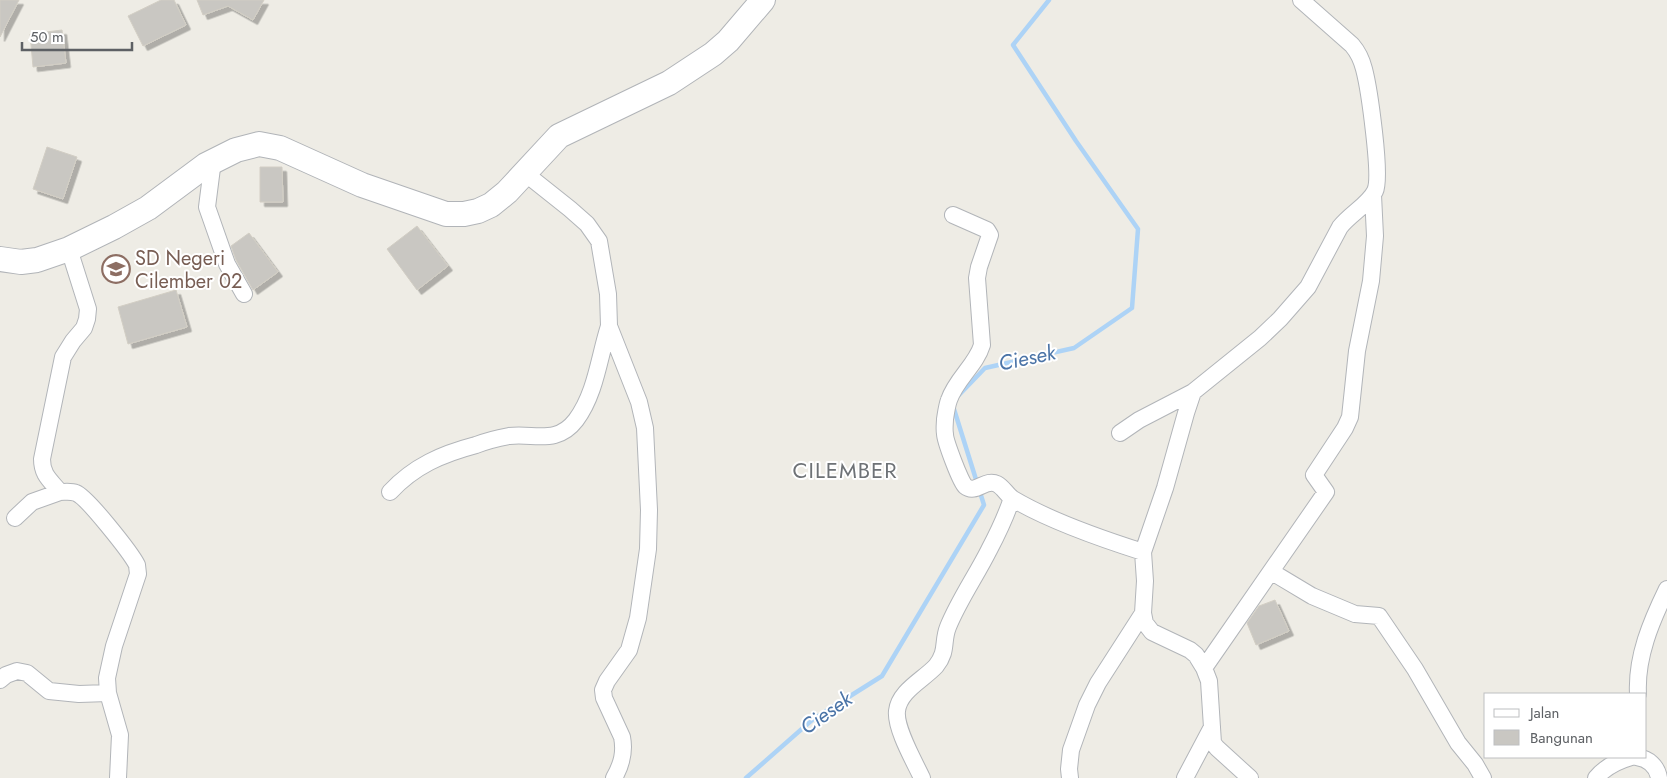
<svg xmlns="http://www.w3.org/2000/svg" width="1667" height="778" font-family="Jost,sans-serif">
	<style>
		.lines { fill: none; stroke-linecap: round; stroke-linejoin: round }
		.stream { stroke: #add3f6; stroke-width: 4.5 }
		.building { fill: #c9c7c2; stroke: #d2cec4; filter: url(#shadow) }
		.street-casing { stroke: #b2b5b9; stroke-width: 18 }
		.secondary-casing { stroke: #b1b4b8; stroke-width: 26 }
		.street { stroke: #fff; stroke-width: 16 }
		.secondary { stroke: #fff; stroke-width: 24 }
		.labels { text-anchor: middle; stroke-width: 4; stroke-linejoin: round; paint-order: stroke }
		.education-label { font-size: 20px; fill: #785e54; stroke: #fff; text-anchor: start }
		.water-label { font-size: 21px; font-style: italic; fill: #4b74a7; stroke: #fff }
		.quarter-label { font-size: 22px; letter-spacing: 1px; fill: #6e7276; stroke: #fff }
	</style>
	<defs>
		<filter id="shadow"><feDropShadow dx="4.5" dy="4.5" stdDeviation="0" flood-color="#0004"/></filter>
	</defs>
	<rect width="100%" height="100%" fill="#eeece5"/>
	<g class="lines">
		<!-- stream -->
		<path class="stream" d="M958 396 985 368 1074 348 1132 308 1138 229 1076 141 1013 45 1049 0
			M746 778 812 720 882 676 984 505 953 406"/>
	</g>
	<!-- building -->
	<path class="building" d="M0 0H19L0 37Z
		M161 0H174L186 25 143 46 128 16Z
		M197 0H264L253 20 228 6 203 15Z
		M62 30 66 63 33 67 30 34Z
		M47 147 77 157 63 199 33 189Z
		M260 167H282L283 202H260Z
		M417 226 448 266 417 290 387 249Z
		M249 233 278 272 253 290 236 260 231 246Z
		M176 290 187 327 128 344 118 307Z
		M1275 600 1289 631 1256 645 1247 623 1259 606Z"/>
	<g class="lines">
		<defs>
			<path id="street" d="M213 160 207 207 227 264 244 294
				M526 174 570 209 587 224 599 241 608 294 609 326 639 402 645 428 649 510 648 549 638 618 629 650 607 681 603 690 604 698 622 737C625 752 622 764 614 778
				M953 215 987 230 990 235 979 267 977 278 982 345C976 365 956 379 949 400 947 405 946 413 945 419 945 423 944 429 945 434 945 441 961 483 965 486 976 495 985 478 997 484 1003 487 1007 495 1013 499 1050 521 1102 539 1143 552
				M69 249 88 309 87 319 84 328 73 341 63 357 42 459C42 475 50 480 60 492 65 492 71 491 76 493 87 497 131 553 137 565L138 574 114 646 107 678 108 693 120 735 118 778
				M1120 433 1139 420 1193 392
				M390 492C414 466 442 454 476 445 486 441 498 438 509 436 535 433 557 445 576 420 596 393 599 357 609 326
				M15 518 32 502 60 492
				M1272 572 1312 596 1355 614 1379 616 1415 669 1458 743 1475 764 1483 778
				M1204 668 1326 492 1314 475 1345 428 1350 417 1357 351 1371 281 1375 236 1373 195
				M0 680 6 675 17 671 27 673 49 691 79 694 108 693
				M1638 694C1636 657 1651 622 1667 589
				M1637 757C1649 759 1657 766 1659 778
				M922 778C914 761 895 728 897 711 899 691 923 680 936 666 948 651 942 642 948 627 959 600 976 576 989 550 998 533 1006 516 1012 498
				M1070 778 1069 769 1071 750 1087 705 1098 683 1143 613
				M1185 778 1212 727
				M1250 778 1217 748 1213 743 1209 681 1204 668 1196 655 1190 650 1152 632 1145 623 1143 613 1145 581 1143 552 1165 488 1186 413 1193 392 1260 338 1280 319 1308 287 1340 227C1350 214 1369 204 1375 191 1382 177 1369 88 1364 69 1362 61 1358 52 1352 45L1301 0
				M1596 778C1605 767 1617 761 1631 757"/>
			<path id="secondary" d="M0 259 21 262 37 260 69 249 114 227 148 208 206 165 236 150 259 144 280 148 362 185 446 214H464L478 211 491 205 507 192 559 136 669 83 713 54 728 41 763 0"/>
		</defs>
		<!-- street casing -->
		<use href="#street" class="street-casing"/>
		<!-- secondary casing -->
		<use href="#secondary" class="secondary-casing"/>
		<!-- street -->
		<use href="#street" class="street"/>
		<!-- secondary -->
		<use href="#secondary" class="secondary"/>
	</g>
	<!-- icons -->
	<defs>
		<symbol id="school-ring" viewBox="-11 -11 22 22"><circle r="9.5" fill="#fff" stroke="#8d6e63" stroke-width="1.5"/><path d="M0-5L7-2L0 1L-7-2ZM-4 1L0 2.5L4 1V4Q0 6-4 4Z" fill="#8d6e63"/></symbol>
	</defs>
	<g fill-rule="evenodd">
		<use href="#school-ring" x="100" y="253" width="32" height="32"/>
	</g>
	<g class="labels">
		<!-- education labels -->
		<g class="education-label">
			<text x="135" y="265">SD Negeri<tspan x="135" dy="23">Cilember 02</tspan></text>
		</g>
		<!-- water labels -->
		<g class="water-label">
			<text transform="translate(1027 358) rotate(-12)" y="7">Ciesek</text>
			<text transform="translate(826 713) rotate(-35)" y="7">Ciesek</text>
		</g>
		<!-- quarter labels -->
		<g class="quarter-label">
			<text x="845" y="478">CILEMBER</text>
		</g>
	</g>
	<!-- legend -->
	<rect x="1484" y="693" width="162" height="65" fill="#ffffff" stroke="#bebfc1"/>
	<rect x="1494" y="709" width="25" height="8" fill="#ffffff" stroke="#bebfc1"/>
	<text x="1530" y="718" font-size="15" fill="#5d6064">Jalan</text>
	<rect x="1494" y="730" width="25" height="15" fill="#c9c7c2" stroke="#bebfc1"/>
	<text x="1530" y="743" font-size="15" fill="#5d6064">Bangunan</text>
	<!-- scale -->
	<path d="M22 42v8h110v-8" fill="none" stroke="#5d6064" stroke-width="2.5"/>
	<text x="30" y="42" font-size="15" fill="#5d6064" stroke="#ffffff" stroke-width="4" paint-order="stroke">50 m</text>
</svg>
